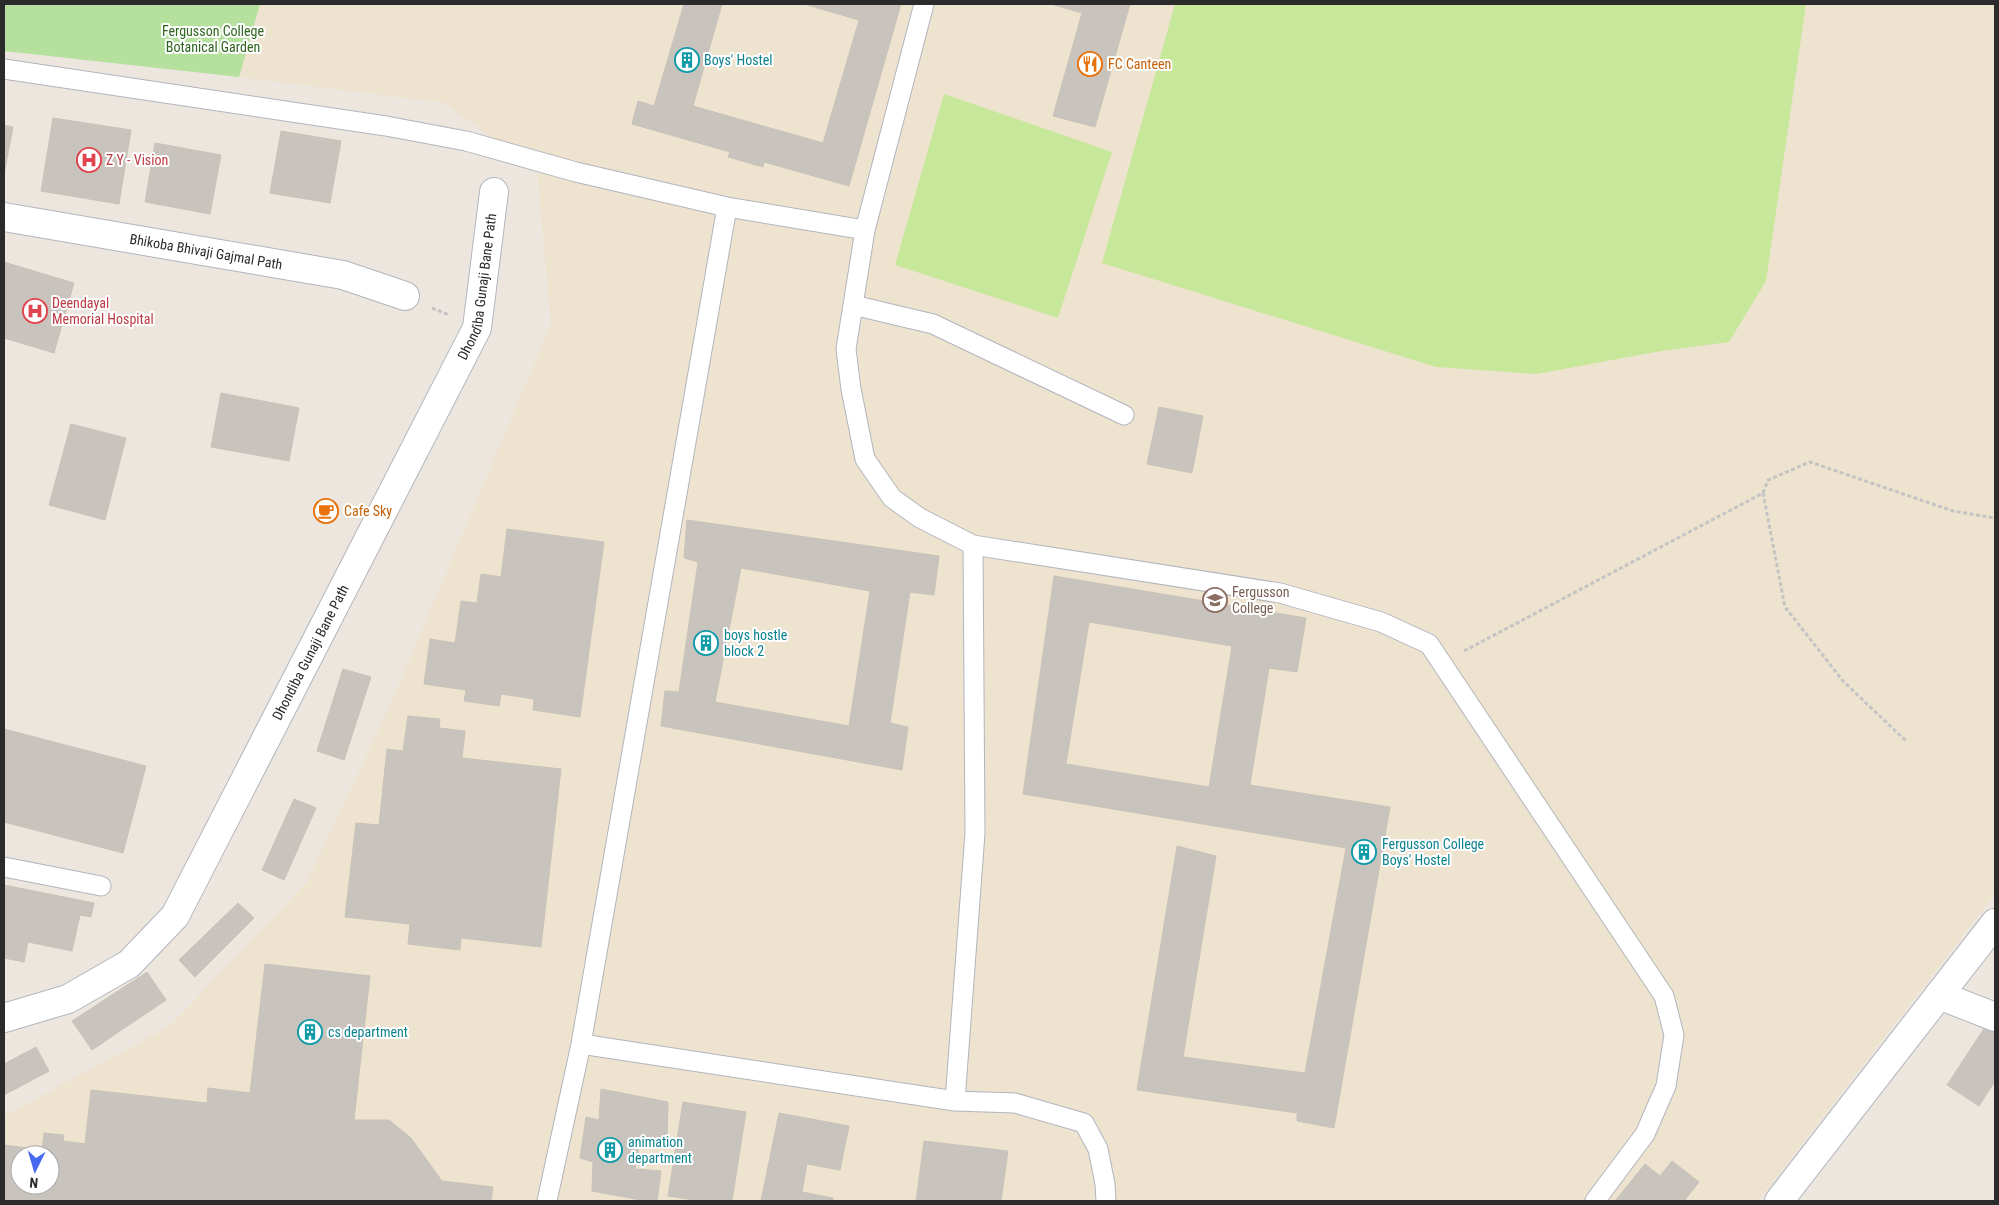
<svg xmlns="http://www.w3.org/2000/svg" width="1999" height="1205" font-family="'Roboto Condensed',sans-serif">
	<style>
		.education { fill: #ede3cf; fill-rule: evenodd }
		.green { fill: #b5e09e }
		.pitch { fill: #c7e79a }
		.building { fill: #c8c4bd; stroke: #c8c2b8; fill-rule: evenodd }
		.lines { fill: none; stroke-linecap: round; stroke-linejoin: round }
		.service-casing { stroke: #b2b5be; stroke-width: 21 }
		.minor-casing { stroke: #b2b5be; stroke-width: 30 }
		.path { stroke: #c4c4c4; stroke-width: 3; stroke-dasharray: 4 2.5; stroke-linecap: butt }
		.service { stroke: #fff; stroke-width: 19 }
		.minor { stroke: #fff; stroke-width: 28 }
		.labels { text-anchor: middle; stroke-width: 4; stroke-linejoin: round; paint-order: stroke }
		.park-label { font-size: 14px; fill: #2e651e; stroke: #fff }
		.culture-label { font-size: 14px; fill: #0d838f; stroke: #fff; text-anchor: start }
		.food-label { font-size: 14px; fill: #c56008; stroke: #fff; text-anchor: start }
		.health-label { font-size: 14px; fill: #be3a42; stroke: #fff; text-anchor: start }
		.street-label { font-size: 14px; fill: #2b2b2b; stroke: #fff }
		.education-label { font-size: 14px; fill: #785e54; stroke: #fff; text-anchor: start }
	</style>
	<rect width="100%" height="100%" fill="#ece6de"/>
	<!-- education -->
	<path class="education" d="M260 4H1995V894L1758 1201H4V1116L170 1026 307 882 392 701 551 324 537 171 445 103 239 77ZM20 1155H50V1185H20Z"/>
	<!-- green -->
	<path class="green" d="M4 4H260L239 77 4 51Z"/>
	<!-- pitch -->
	<path class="pitch" d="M1175 4H1806L1766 281 1729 342 1661 351 1536 374 1436 367 1102 263Z
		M944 94 1112 152 1058 318 895 265Z"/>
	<!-- building -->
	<path class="building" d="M684 4H722L693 106 823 143 859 20 804 4H901L849 186 764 162 763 167 728 157 730 152 632 124 638 101 654 106Z
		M1051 4H1130L1095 127 1053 116 1082 13Z
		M53 118 131 130 119 204 41 191Z
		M4 125 13 127 4 174Z
		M281 131 341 141 330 203 270 193Z
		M155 143 221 155 210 214 145 202Z
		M4 262 74 283 54 353 4 338Z
		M221 393 299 408 289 461 211 447Z
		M1159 407 1203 416 1192 473 1147 464Z
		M71 424 126 438 105 520 49 505Z
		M687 520 939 556 934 595 910 592 890 723 908 727 902 770 661 726 665 691 679 692 698 562 684 558ZM741 568 870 591 849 726 715 702Z
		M507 529 604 542 580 717 533 710 534 699 501 694 499 706 464 701 466 690 424 684 430 639 455 643 461 601 477 603 481 574 501 577Z
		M1054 576 1306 618 1297 672 1269 668 1250 785 1390 807 1334 1128 1297 1121V1113L1137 1090 1177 846 1216 856 1183 1057 1305 1073 1346 848 1023 794ZM1089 622 1232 646 1209 787 1066 764Z
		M343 669 371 677 344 760 317 751Z
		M408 716 440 719 439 728 465 731 462 758 561 769 541 947 461 938 460 950 408 944 410 924 345 917 356 823 379 825 387 749 403 751Z
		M4 729 146 766 123 853 4 822Z
		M294 799 316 808 284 880 262 870Z
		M4 885 94 903 91 917 80 915 72 951 28 942 24 962 4 958V960Z
		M238 903 254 918 195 977 179 960Z
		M265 964 370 976 354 1120H389L411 1138 442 1181 493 1187 491 1201H4V1145L42 1150 44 1133 64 1135 63 1141 85 1144 91 1090 207 1103 208 1088 250 1093ZM20 1155H50V1185H20Z
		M147 972 166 1000 92 1050 72 1021Z
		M1987 1024 1995 1030V1081L1979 1106 1947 1085Z
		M36 1047 49 1071 4 1095V1064Z
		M601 1089 668 1102 667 1141 641 1136 635 1169 661 1171 657 1201H646L592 1191 593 1162 580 1158 586 1117 599 1120Z
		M683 1102 746 1112 732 1201H701L668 1196Z
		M779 1113 849 1126 840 1170 807 1164 802 1192 833 1198V1201H761Z
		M924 1141 1008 1151 1001 1201H916Z
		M1672 1161 1699 1182 1684 1201H1615L1645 1164 1660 1176Z"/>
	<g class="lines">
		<defs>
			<path id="service" d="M924 4 865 230 846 349 851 389 865 459 892 498 920 518 973 545 1280 593 1381 622 1429 644 1664 996 1674 1035 1666 1086 1645 1134 1595 1201
				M4 69 386 126 466 141 576 172 727 207 865 230
				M853 305 933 324 1124 415
				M4 867 101 886
				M581 1044 955 1101 1015 1103 1084 1123 1098 1149 1105 1184 1106 1201
				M955 1101 975 833 973 545
				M547 1201 581 1044 727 207"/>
			<g id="minor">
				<path id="s1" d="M4 217 343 275 405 296"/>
				<path d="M1939 995 1995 1017"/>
				<path id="s2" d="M4 1018 68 999 129 964 175 916 477 328 494 192"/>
				<path d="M1779 1201 1995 923"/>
			</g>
		</defs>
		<!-- service casing -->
		<use href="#service" class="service-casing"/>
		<!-- minor casing -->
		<use href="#minor" class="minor-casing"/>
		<!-- path -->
		<path class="path" d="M432 308 449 315
			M1763 493 1768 480 1810 462 1953 511 1995 518
			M1464 651 1763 493 1785 607 1843 681 1906 741"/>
		<!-- service -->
		<use href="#service" class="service"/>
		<!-- minor -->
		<use href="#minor" class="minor"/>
	</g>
	<!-- icons -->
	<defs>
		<symbol id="building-ring" viewBox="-11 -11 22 22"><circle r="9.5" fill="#fff" stroke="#0f9aa8" stroke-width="1.5"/><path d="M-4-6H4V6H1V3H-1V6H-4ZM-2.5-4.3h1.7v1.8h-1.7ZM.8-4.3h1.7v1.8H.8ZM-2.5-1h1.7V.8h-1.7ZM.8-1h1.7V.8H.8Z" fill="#0f9aa8"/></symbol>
		<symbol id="restaurant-ring" viewBox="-11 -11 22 22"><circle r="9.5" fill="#fff" stroke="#e8710a" stroke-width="1.5"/><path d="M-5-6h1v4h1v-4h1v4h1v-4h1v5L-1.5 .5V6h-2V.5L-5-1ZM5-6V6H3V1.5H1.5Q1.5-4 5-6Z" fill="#e8710a"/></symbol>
		<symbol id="hospital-ring" viewBox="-11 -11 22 22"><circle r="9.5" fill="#fff" stroke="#e0444e" stroke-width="1.5"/><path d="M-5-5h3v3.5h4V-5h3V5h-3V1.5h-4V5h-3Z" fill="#e0444e"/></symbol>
		<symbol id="cafe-ring" viewBox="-11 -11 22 22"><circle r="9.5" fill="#fff" stroke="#e8710a" stroke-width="1.5"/><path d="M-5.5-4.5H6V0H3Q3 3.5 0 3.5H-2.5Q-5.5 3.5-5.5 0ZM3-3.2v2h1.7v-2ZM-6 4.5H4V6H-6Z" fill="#e8710a"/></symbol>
		<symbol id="university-ring" viewBox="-11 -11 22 22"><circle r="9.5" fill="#fff" stroke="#8d6e63" stroke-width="1.5"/><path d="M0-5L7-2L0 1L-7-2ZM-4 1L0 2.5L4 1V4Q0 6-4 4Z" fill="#8d6e63"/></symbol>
	</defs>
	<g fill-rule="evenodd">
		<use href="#building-ring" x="673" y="46" width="28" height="28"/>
		<use href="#restaurant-ring" x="1076" y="50" width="28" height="28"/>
		<use href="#hospital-ring" x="75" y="146" width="28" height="28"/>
		<use href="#hospital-ring" x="21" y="297" width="28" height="28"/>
		<use href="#cafe-ring" x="312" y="497" width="28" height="28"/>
		<use href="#university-ring" x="1201" y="586" width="28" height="28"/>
		<use href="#building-ring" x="692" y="629" width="28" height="28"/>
		<use href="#building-ring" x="1350" y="838" width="28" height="28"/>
		<use href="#building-ring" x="296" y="1018" width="28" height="28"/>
		<use href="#building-ring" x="596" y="1136" width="28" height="28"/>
	</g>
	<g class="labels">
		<!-- park labels -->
		<g class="park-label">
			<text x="213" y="36">Fergusson College<tspan x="213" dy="16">Botanical Garden</tspan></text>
		</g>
		<!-- culture labels -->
		<g class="culture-label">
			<text x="704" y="65">Boys' Hostel</text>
			<text x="724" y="640">boys hostle<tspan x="724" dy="16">block 2</tspan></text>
			<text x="1382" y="849">Fergusson College<tspan x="1382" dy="16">Boys' Hostel</tspan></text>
			<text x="328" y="1037">cs department</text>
			<text x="628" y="1147">animation<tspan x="628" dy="16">department</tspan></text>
		</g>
		<!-- food labels -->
		<g class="food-label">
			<text x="1108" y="69">FC Canteen</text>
			<text x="344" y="516">Cafe Sky</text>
		</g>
		<!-- health labels -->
		<g class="health-label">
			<text x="106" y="165">Z Y - Vision</text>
			<text x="52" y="308">Deendayal<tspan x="52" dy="16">Memorial Hospital</tspan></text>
		</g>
		<!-- street labels -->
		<g class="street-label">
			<text dy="5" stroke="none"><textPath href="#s1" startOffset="205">Bhikoba Bhivaji Gajmal Path</textPath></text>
			<text dy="5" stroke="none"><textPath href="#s2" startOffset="905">Dhondiba Gunaji Bane Path</textPath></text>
			<text dy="5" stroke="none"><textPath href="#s2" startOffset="500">Dhondiba Gunaji Bane Path</textPath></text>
		</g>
		<!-- education labels -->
		<g class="education-label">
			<text x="1232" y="597">Fergusson<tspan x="1232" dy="16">College</tspan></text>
		</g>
	</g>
	<!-- border -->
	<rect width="1999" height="1205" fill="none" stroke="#2b2b2b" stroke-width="10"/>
	<!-- north arrow -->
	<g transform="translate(35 1170) rotate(185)"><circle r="24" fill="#ffffff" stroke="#aaaaaa"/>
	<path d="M0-4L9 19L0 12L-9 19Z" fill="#4769f1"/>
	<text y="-8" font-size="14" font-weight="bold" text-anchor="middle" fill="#2b2b2b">N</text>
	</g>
</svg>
